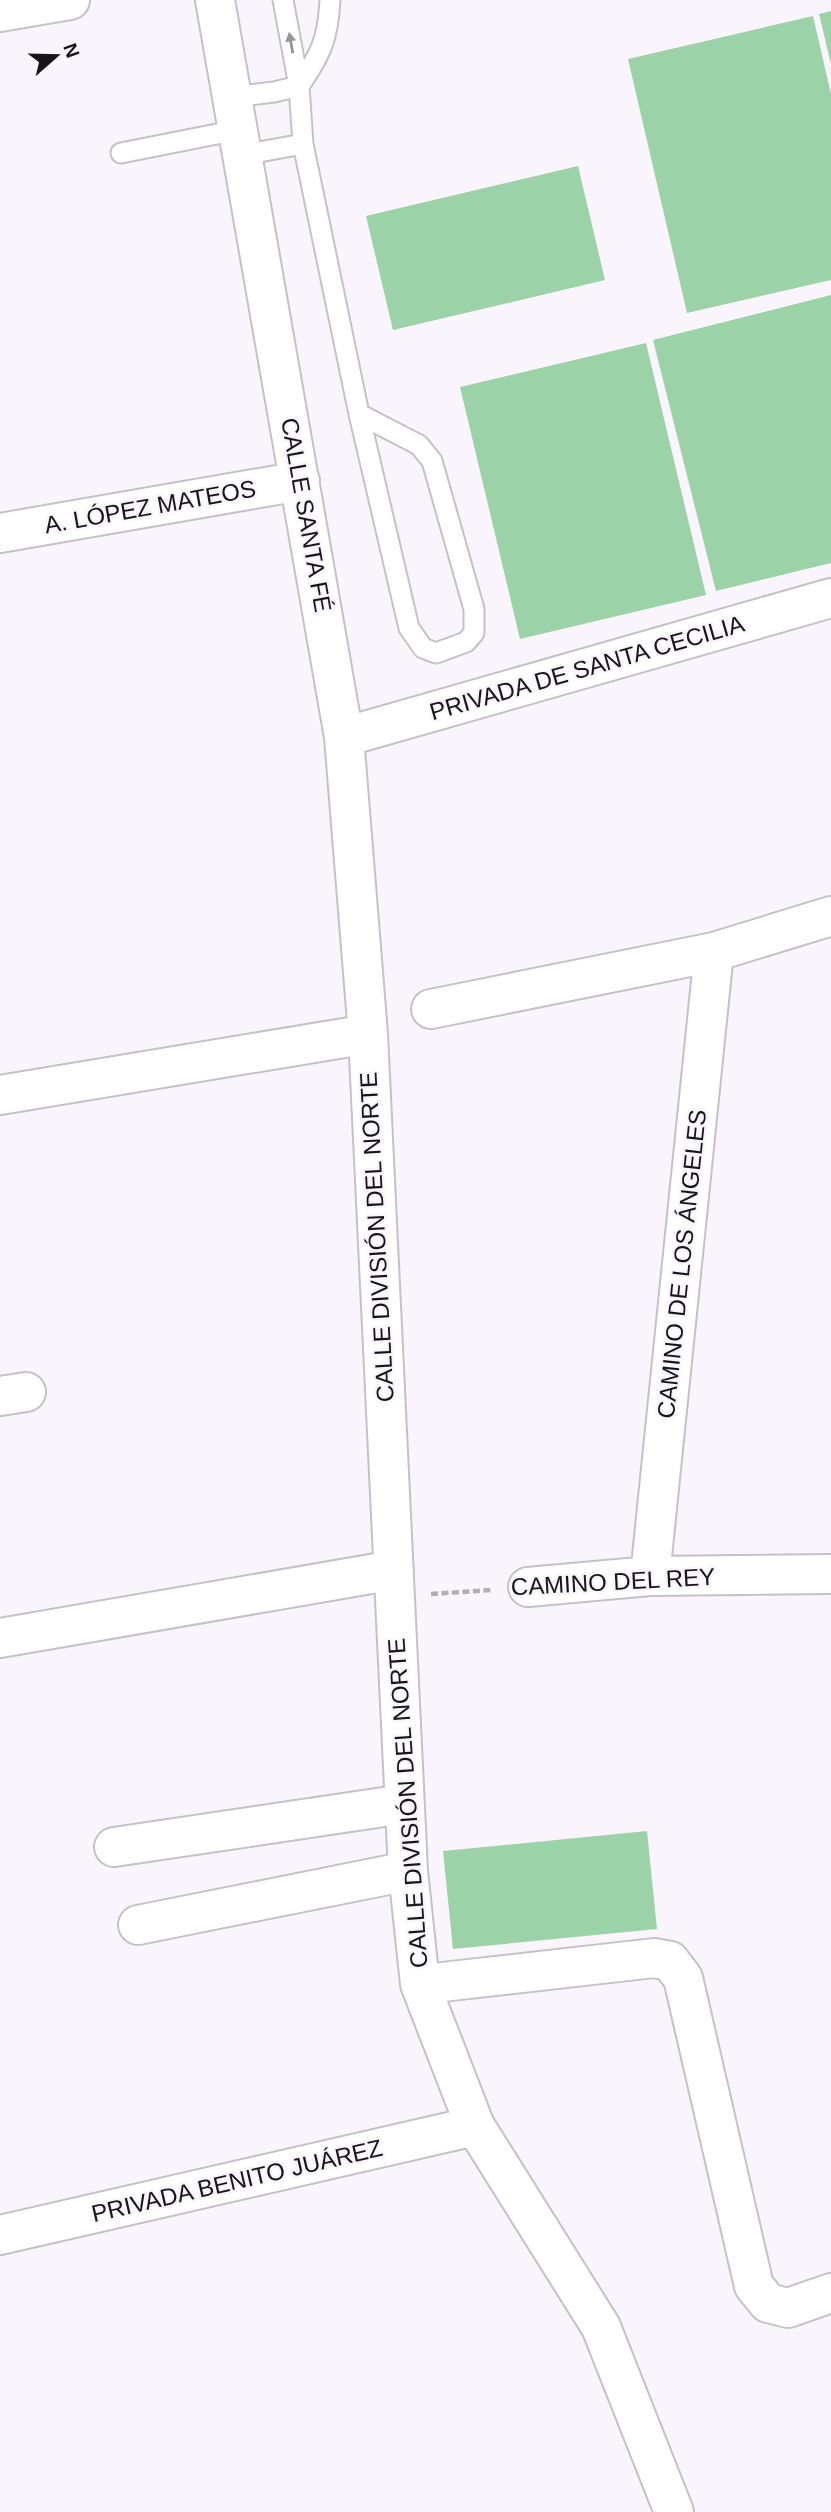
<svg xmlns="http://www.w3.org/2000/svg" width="831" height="2512" font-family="Helvetica,sans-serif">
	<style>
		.pitch { fill: #9cd2a8 }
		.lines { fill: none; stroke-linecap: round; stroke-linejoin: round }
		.service-casing { stroke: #c6c0c8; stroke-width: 23 }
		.minor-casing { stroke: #c6c0c8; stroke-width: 42 }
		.path { stroke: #b3aeb5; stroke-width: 4.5; stroke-dasharray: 7 3.5; stroke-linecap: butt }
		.service { stroke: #fff; stroke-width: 19 }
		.minor { stroke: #fff; stroke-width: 38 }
		.oneway { fill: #979697 }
		.labels { text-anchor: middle; stroke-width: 5; stroke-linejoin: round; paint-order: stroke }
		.street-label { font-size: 24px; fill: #171518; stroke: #faf4fc }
	</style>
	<rect width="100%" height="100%" fill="#faf4fc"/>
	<!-- pitch -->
	<path class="pitch" d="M831 11V64L819 14Z
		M813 16 831 94V280L687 313 628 59Z
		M578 166 605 280 393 330 366 216Z
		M831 295V563L716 591 653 340Z
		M646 343 706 595 520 639 460 387Z
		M647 1831 657 1929 453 1949 443 1851Z"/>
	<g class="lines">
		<defs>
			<path id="service" d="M283 0 299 86 303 144
				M232 97 274 92 299 86C321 54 328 39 330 0
				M121 153 237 130
				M242 155 303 144 359 414 409 628 423 648 436 653 466 642 474 633V609L432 461 419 445 359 414"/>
			<path id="minor" d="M215 0 344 737 368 1034 408 1871 420 1984 475 2126 601 2327 674 2512
				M0 12 70 0
				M0 533 300 481
				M344 737 831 598
				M431 1009 714 952 831 916
				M0 1095 368 1034
				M0 1396 26 1392
				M650 1576 714 952
				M528 1587 650 1576 831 1574
				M0 1638 394 1570
				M114 1847 404 1804
				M138 1925 408 1871
				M442 1982 654 1958 670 1961 683 1978 754 2286 768 2303 788 2308 831 2293
				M0 2235 475 2126"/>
		</defs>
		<!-- service casing -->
		<use href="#service" class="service-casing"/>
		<!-- minor casing -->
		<use href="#minor" class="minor-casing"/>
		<!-- path -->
		<path class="path" d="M431 1594 492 1590"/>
		<!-- service -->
		<use href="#service" class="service"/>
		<!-- minor -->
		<use href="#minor" class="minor"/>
	</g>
	<!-- one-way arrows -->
	<defs><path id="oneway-solid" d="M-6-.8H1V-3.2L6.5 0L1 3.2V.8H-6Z" transform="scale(1.75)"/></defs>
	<use class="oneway" href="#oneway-solid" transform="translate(291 43) rotate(-100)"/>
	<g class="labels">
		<!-- street labels -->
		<g class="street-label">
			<text transform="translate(150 507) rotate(-10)" y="8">A. LÓPEZ MATEOS</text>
			<text transform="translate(306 515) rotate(80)" y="8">CALLE SANTA FÉ</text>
			<text transform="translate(587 668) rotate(-16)" y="8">PRIVADA DE SANTA CECILIA</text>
			<text transform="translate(377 1237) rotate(-93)" y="8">CALLE DIVISIÓN DEL NORTE</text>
			<text transform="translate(682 1264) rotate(-84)" y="8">CAMINO DE LOS ÁNGELES</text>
			<text transform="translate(613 1582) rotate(-3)" y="8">CAMINO DEL REY</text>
			<text transform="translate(408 1803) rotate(-94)" y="8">CALLE DIVISIÓN DEL NORTE</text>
			<text transform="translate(237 2181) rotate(-13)" y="8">PRIVADA BENITO JUÁREZ</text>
		</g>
	</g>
	<!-- north arrow -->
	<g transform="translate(56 56) rotate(70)" stroke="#faf4fc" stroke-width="5" paint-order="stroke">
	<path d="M0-5L12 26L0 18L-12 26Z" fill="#171518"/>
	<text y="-10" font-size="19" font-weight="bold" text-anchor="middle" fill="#171518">N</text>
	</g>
</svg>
